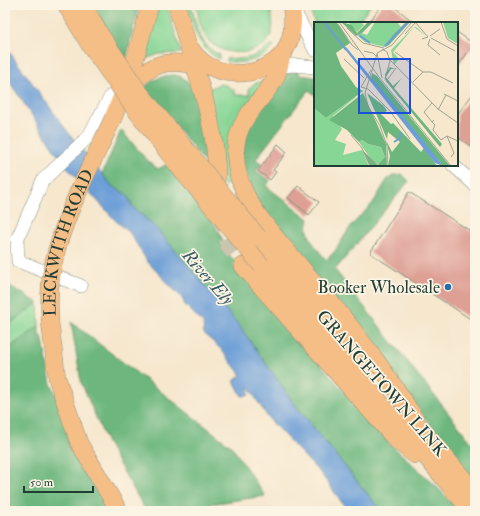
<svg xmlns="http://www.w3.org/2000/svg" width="480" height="516" font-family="'IM FELL Double Pica',serif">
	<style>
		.green { fill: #87d695; stroke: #538a64 }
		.forest { fill: #6db77e; stroke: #467a59 }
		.water { fill: #6c9ed7; stroke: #466e86 }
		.building { fill: #de9f94 }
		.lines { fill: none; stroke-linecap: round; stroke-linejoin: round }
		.major-tunnel { stroke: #cbc5ae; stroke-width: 17; stroke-dasharray: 17 8; stroke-linecap: butt }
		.minor-casing { stroke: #8a9280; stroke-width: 14 }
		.major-casing { stroke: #8a9280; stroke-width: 18 }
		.minor { stroke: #fff; stroke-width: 13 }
		.major { stroke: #f6be87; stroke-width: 17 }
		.major-bridge-casing { stroke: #8a9280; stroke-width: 18; stroke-linecap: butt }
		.major-bridge { stroke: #f6be87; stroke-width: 17 }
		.poi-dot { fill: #1f6fb2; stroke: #fcf5e5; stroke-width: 1.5 }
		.labels { text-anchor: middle; stroke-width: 3.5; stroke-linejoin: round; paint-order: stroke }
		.street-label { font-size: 17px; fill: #1f3d34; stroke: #fcf5e5 }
		.poi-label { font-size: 17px; fill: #1f3d34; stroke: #fcf5e5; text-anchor: end }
		.water-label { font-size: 18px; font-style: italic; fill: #365a65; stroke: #fcf5e5 }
		.inset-river { fill: none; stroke: #6c9ed7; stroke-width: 2 }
		.inset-road { fill: none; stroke: #a0a390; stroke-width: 1 }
		.view { fill: #1d4ed8; fill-opacity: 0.15; stroke: #1d4ed8; stroke-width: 2 }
		.inset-edge { fill: none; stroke: #1f3d34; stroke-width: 2 }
	</style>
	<rect width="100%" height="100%" fill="#fcf5e5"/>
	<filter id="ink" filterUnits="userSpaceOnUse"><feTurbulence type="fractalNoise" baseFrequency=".025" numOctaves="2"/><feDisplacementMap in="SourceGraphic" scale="8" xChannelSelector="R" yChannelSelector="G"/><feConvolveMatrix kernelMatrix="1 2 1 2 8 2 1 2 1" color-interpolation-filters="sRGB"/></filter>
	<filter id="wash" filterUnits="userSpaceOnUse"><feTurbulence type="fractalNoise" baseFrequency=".012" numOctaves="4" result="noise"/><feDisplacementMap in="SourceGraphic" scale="16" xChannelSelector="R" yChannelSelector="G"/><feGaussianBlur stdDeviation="0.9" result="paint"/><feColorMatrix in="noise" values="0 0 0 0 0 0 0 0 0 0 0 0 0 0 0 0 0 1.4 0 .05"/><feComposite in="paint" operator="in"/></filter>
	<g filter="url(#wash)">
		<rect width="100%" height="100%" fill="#f6e7cd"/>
		<!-- green -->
		<path class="green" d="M159 5H167L181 53 159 54 143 60 154 12H157Z
			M187 5H191C197 25 199 46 220 55L219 59C197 47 193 27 187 5Z
			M196 5H269C271 13 274 22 272 30 268 57 224 59 208 40 201 31 199 17 196 5Z
			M309 5H371L357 23H315V25Z
			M270 45 274 47C260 60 245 65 226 61L227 58C244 61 258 57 270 45Z
			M264 80 236 184 223 185 209 89 219 84 226 85 235 91V95H249V88L254 84Z
			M38 303 39 326 5 351V327Z"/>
		<!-- forest -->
		<path class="forest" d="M95 5H139L126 60 106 31Z
			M299 71V75L315 77V95L309 90 256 159 262 164 256 171 270 181 266 186 309 219C303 235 317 248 326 260L335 251 351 226 373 203 387 180 394 175 402 174 409 181 335 270 475 447V484L391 373 257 205 241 159 248 127 283 77 288 73Z
			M175 75C185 77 191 83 194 93L198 92 212 172 145 87C153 79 163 75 175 75Z
			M121 130 145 158 158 169 169 163 214 218 226 250 249 281 385 439 437 487 459 511H381L293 402 238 324 155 227 133 207 127 195 112 186 102 174Z
			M5 283 38 303 5 327Z
			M71 322 232 447 265 496 210 504 209 511H146L107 443 81 382Z
			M39 326V336H42L51 384 115 511H5V351Z"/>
		<!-- water -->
		<path class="water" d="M5 46 68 132 112 186 127 195 133 207 155 227 238 324 293 402 381 511H348L322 475 269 419 248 386 249 395 242 396 234 381 241 375 220 348 204 334 203 323 185 305 182 298 147 261 130 233 115 220 64 164 5 75Z"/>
		<g id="blocks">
			<!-- building -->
			<path class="building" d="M382 5H392L415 23H368Z
				M457 32 474 44 457 67Z
				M475 91V150L457 136V115Z
				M278 144 287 152 273 170 276 172 270 180 258 171Z
				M298 186 319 202 309 215 288 198Z
				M409 192 475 234V322L370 253Z"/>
		</g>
	</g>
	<g filter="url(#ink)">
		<use href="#blocks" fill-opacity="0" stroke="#8a9280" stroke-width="1"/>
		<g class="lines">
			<!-- major-tunnel -->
			<path class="major-tunnel" d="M219 214 229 246 243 266"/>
			<defs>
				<path id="minor" d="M292 7 315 50
					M271 67 294 65 315 67
					M453 165 475 185
					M81 286 18 261 17 240 43 180 89 136 111 96 120 102"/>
				<path id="major" d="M66 5 88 42
					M83 5 100 34
					M177 5C191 65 216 114 217 177
					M191 49C210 80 261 81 283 53 293 40 294 20 291 5
					M283 53C280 61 279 72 275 79 261 102 239 117 236 146 231 191 267 227 294 259 313 281 332 303 350 326 375 358 399 391 419 426
					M128 87C159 58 165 61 205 66
					M113 118 131 74 150 5
					M258 237 367 367
					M261 265 387 410 471 511
					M243 266 397 441 415 455
					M50 322 57 378 79 443 119 511
					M411 417 475 492"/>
			</defs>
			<!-- minor casing -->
			<use href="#minor" class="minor-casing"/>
			<!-- major casing -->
			<use href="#major" class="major-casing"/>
			<!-- minor -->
			<use href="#minor" class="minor"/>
			<!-- major -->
			<use href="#major" class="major"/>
			<defs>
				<g id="major-bridge">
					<path d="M100 34 139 92 258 237"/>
					<path d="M88 42 135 109 183 172 261 265"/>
					<path id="s1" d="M50 322C49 304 49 287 52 270 62 217 91 167 113 118"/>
				</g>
			</defs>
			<!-- major-bridge casing -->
			<use href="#major-bridge" class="major-bridge-casing"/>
			<!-- major-bridge -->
			<use href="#major-bridge" class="major-bridge"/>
		</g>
	</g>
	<!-- markers -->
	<circle class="poi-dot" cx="448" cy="287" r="4"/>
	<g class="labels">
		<!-- street labels -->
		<g class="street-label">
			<text dy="6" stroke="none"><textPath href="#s1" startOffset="82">LECKWITH ROAD</textPath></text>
			<text transform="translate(382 383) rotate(49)" y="6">GRANGETOWN LINK</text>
		</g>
		<!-- poi labels -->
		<g class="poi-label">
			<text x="440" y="293">Booker Wholesale</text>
		</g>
		<!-- water labels -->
		<g class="water-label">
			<text transform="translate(208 277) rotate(49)" y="6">River Ely</text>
		</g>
	</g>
	<!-- overview -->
	<g transform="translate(314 22)">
		<rect width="144" height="144" fill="#f6e7cd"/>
		<path d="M34 0H47L50 3 43 10ZM61 0H83L87 5 71 25 51 20 44 14 48 11 53 13ZM129 0H144V22L134 16ZM100 5 79 30 85 37 80 43 77 28 100 5H102L112 14ZM49 69 19 94 28 107 21 118 32 122 29 133 48 128 55 144H0V86L12 96ZM48 118 54 122 67 125 71 135 65 143 58 139 45 120Z" fill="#87d695"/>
		<path d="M0 0H22L25 3 36 21 22 31 27 44 42 65 49 69 12 96 0 86ZM27 0 38 3 43 11 54 0H59L48 11 42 14ZM96 0 75 23 71 25 79 13 91 1ZM76 45 81 47H77L72 55 79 64 88 56 80 66 128 122 126 125 72 59 71 52ZM58 51 63 54 136 144H129L57 57ZM49 71 72 122 73 144H56L48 128 64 143 71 135 67 125 54 122 48 118 45 120 33 108 15 98ZM53 71 70 84 73 89 67 92 77 102 79 101 107 130 110 126 123 144H74L76 134 72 118 78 130 86 120 74 110 73 117Z" fill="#6db77e"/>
		<path d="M32 25 107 116 129 144 121 141 30 26Z" fill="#6c9ed7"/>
		<path class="inset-river" d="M10 0 32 28M45 13 56 21M71 24 94 0M80 120 86 116 87 111"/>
		<path class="inset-road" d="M25 0 65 55 137 144M101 0 114 15 108 17M127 0 133 17 144 24M26 5 38 23 44 28M33 6 49 21 70 26M91 12 102 0M116 14 126 7M117 16 141 29M116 17 114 23 126 33M68 27 73 30 76 39 71 57 86 76M50 29 59 31 63 35M81 30 109 50H117L139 61M63 32 51 71 54 84 66 104 73 124 74 144M30 37 50 56M76 38 124 87 144 101M57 48 47 65 54 67 76 89 96 117M68 56 63 31 78 23 98 0M74 57 82 46M99 60 109 50M130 72 144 79M118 81 110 90 118 100 120 98M124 88 132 73M118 100 121 103 119 108 127 118 133 114M37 113 48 126 56 144M133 114 140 131 137 135M133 114 144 119M50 130 64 144"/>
		<path class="view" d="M45 37H96V91H45Z"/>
		<rect width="144" height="144" class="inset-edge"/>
	</g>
	<!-- margin -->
	<rect width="480" height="516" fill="none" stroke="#fcf5e5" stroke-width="20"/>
	<!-- scale -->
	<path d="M24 486v6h69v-6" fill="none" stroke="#1f3d34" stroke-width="2"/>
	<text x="30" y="486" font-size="12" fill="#1f3d34" stroke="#fcf5e5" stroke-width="3" paint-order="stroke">50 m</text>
</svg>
